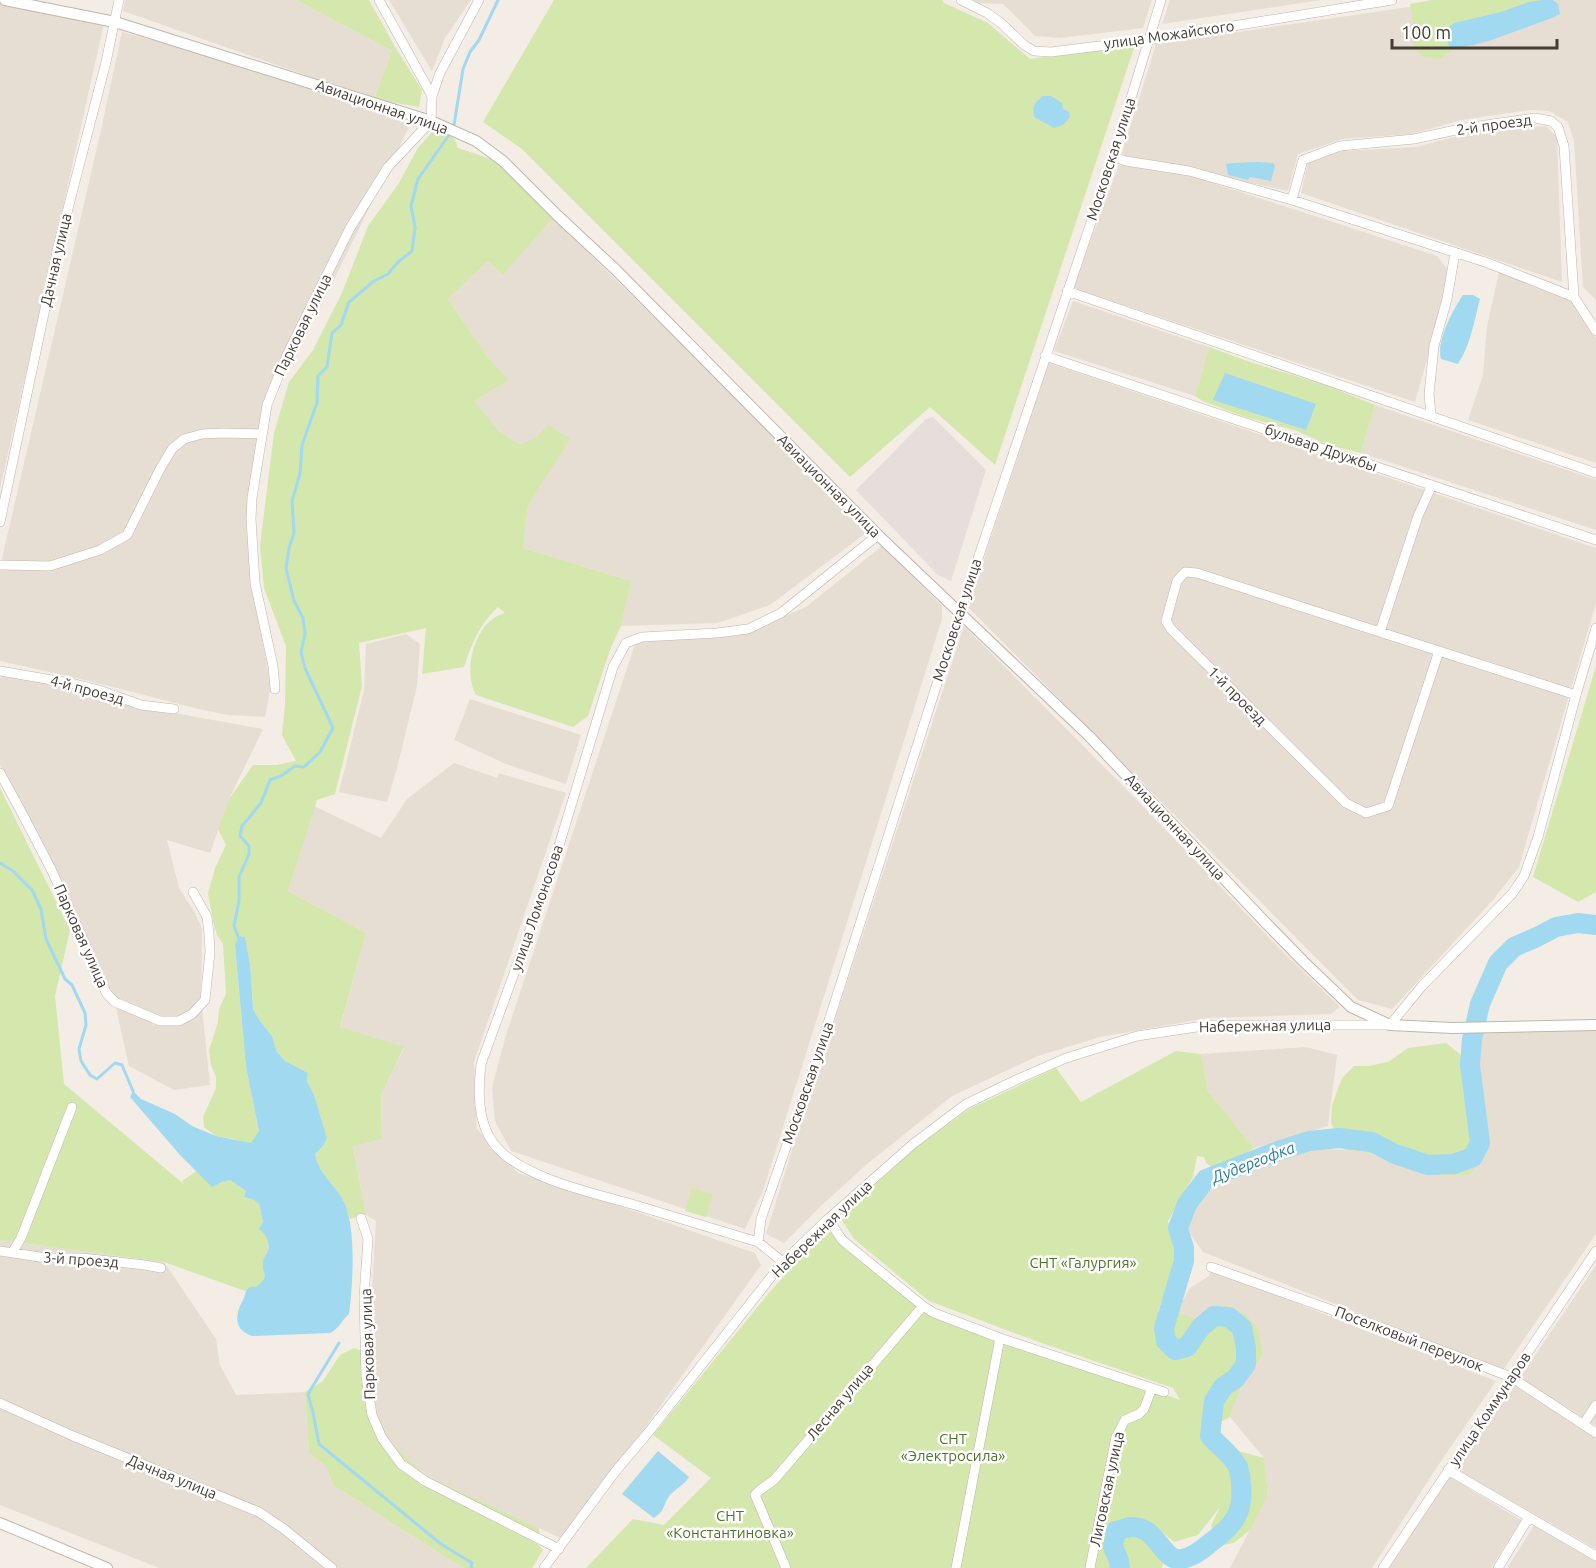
<svg xmlns="http://www.w3.org/2000/svg" width="1596" height="1568" font-family="Ubuntu,sans-serif">
	<style>
		.residential { fill: #e7ded3 }
		.industrial { fill: #e5deda }
		.green { fill: #d4e7ad }
		.water { fill: #a1d9f0 }
		.lines { fill: none; stroke-linecap: round; stroke-linejoin: round }
		.stream { stroke: #a1d9f0; stroke-width: 3 }
		.river { stroke: #a1d9f0; stroke-width: 20 }
		.minor-casing { stroke: #c1b6ab; stroke-width: 10 }
		.tertiary-casing { stroke: #c1b6ab; stroke-width: 12 }
		.minor { stroke: #fff; stroke-width: 9 }
		.tertiary { stroke: #fff; stroke-width: 10 }
		.labels { text-anchor: middle; stroke-width: 5; stroke-linejoin: round; paint-order: stroke }
		.street-label { font-size: 15px; fill: #453c35; stroke: #fff }
		.park-label { font-size: 15px; fill: #507628; stroke: #fff }
		.water-label { font-size: 16px; font-style: italic; fill: #2b7ea1; stroke: #fff }
	</style>
	<rect width="100%" height="100%" fill="#f3ede5"/>
	<!-- residential -->
	<path class="residential" d="M0 0 105 19 0 489Z
		M125 0H296L392 51 374 99 123 11Z
		M389 0H471L445 38 432 71Z
		M974 0H1152L1143 28 1060 38 1035 36 1003 4 976 3Z
		M1170 0H1321L1162 24Z
		M1457 0H1596V300L1583 287 1574 141 1568 122 1549 111 1529 110 1462 120 1411 134 1342 139 1298 154 1288 191 1127 157 1122 153 1156 44Z
		M122 32 197 52 412 121 323 302 263 401 248 497 259 623 271 686 265 717 228 715 199 709 85 680 0 661V567L101 130Z
		M1546 126 1557 137 1562 282 1301 193 1308 162 1342 151 1416 147 1469 133Z
		M1119 165 1176 171 1437 256 1447 269 1443 304 1415 402 1073 288Z
		M553 218 870 530 770 605 718 623 621 626 631 581 523 548 528 506 569 439 537 437 520 446 499 431 473 401 509 380 487 356 448 299 488 261 503 275Z
		M1499 272 1575 302 1596 338V463L1468 420 1483 375 1487 326Z
		M1073 301 1209 347 1195 396 1054 351Z
		M1049 363 1596 548V603L1519 867 1493 900 1392 1009 1358 1000 968 607Z
		M1375 405 1596 480V530L1361 453Z
		M882 546 942 606V619L763 1191 745 1229 511 1151 495 1121 492 1087 506 1035 636 641 739 635 806 607Z
		M964 626 1135 798 1277 946 1340 1007 1331 1014 1208 1018 1100 1037 1038 1056 952 1096 866 1165 822 1205 784 1243 766 1234 791 1153Z
		M406 634 420 644 417 686 397 768 387 802 339 792 364 690 366 644Z
		M0 673 105 695 136 706 263 729 229 799 210 853 167 840 179 888 195 913 202 929 201 998 210 1085 174 1090 129 1066 113 995 104 981 57 871 0 765Z
		M470 699 581 735 566 784 506 764 454 740Z
		M454 763 497 778 499 773 566 793 474 1062 477 1129 518 1173 579 1192 755 1253 761 1265 565 1540 425 1475 391 1442 374 1409 369 1340 376 1221 366 1215 353 1145 382 1139 381 1096 404 1048 340 1028 366 933 288 891 314 806 381 838 407 799Z
		M1482 1029H1596V1234L1503 1370 1203 1252 1187 1229 1197 1203 1220 1181 1313 1148 1359 1151 1392 1158 1430 1175 1484 1104 1479 1069Z
		M1306 1047 1337 1055 1328 1126 1254 1148 1208 1091 1201 1054Z
		M0 1240 164 1262 216 1339 220 1365 236 1395 305 1392 309 1453 326 1466 333 1485 442 1555 465 1568H159L0 1505Z
		M1596 1265V1426L1520 1378Z
		M1211 1269 1364 1330 1496 1381 1435 1470 1372 1568H1230L1268 1495 1264 1458 1230 1417 1239 1392 1263 1354 1176 1311 1190 1288 1209 1276Z
		M1512 1384 1596 1439V1549L1457 1470Z
		M1450 1477 1521 1520 1491 1568H1389Z
		M1534 1526 1596 1561V1568H1507Z"/>
	<!-- industrial -->
	<path class="industrial" d="M933 417 986 470 951 581 938 575 856 490 926 419Z"/>
	<!-- green -->
	<path class="green" d="M296 0H369L394 45 422 90 419 107 374 99 392 51Z
		M554 0H942L944 3 988 23 1030 59 1135 45 995 465 930 407 850 477 522 149 483 122Z
		M1432 0H1543C1507 5 1478 26 1448 44L1452 50 1439 60 1423 57 1413 47 1414 27 1410 4Z
		M434 130C445 132 456 136 458 148L497 161 553 218 503 275 488 261 448 299 487 356 509 380 474 401 499 431 520 445 537 437 548 425 570 439 528 506 523 548 631 581 621 626 611 647 588 716 573 727 476 695C462 671 475 620 505 613L498 607C478 626 473 642 464 667L422 674 426 628 359 643 362 686 335 794 317 800 288 891 366 933 340 1027 404 1047 381 1096 382 1139 353 1146 366 1215 350 1219C347 1212 346 1206 343 1200 335 1184 318 1173 315 1154L323 1146 327 1138 314 1095 307 1081 308 1073 285 1061 277 1052 272 1036 260 1021 253 1009 250 964 245 937 239 936 235 946 246 1067 259 1131 251 1144 234 1139 216 1136 204 1127 203 1117 216 1088V1077L211 1065 209 1050 218 1022 219 1009 226 994 223 944 217 935 214 925 208 894 215 868 226 845 218 829 229 799 253 765H277L296 761 282 735 285 705 286 646 264 588 260 546 274 433 289 382 313 350 342 293 368 226 399 183 418 148Z
		M1209 347 1250 362 1328 386 1375 405 1361 453 1328 445 1297 431 1245 417 1203 401 1195 396Z
		M1596 666V892L1578 902 1533 877Z
		M0 788 70 930 55 996 64 1084 185 1185 182 1181 197 1171 212 1186 222 1182 230 1180 246 1191 244 1197 254 1200 259 1204 265 1233 268 1240V1252L263 1260 265 1274 264 1281 256 1288 249 1287 245 1291 164 1262 0 1240Z
		M1446 1043 1479 1069 1490 1143 1483 1159 1468 1175H1430L1392 1158 1359 1151 1345 1150 1331 1123 1332 1105 1342 1078 1354 1066H1369L1388 1062 1408 1048Z
		M1176 1051 1201 1054 1208 1091 1254 1148C1242 1155 1210 1181 1204 1157L1197 1156 1193 1177 1168 1221 1175 1255 1170 1278 1158 1311 1163 1308 1176 1311 1197 1320 1206 1311 1244 1313 1258 1329 1263 1354 1239 1392 1230 1417 1219 1423V1435L1234 1450 1264 1458 1268 1495 1251 1529 1234 1543 1223 1545 1211 1526 1220 1507 1198 1535 1174 1542 1162 1532 1167 1547 1162 1568H586L633 1519 664 1525 711 1478 653 1435 769 1293 828 1227 848 1248 917 1305 1180 1400 1173 1388 1039 1342 929 1301 854 1239 840 1217 917 1146 969 1109 1056 1068 1081 1102Z
		M692 1188 713 1194 706 1217 685 1211Z
		M354 1348 370 1354 374 1409 391 1442 425 1475 539 1528V1534L533 1542 539 1545 543 1550 532 1568H465L442 1555 333 1485 326 1466 309 1453 305 1392 323 1381 340 1355Z"/>
	<!-- water -->
	<path class="water" d="M1543 0H1553L1558 4 1560 14 1552 18 1489 41 1452 50 1448 44 1445 31 1454 23 1501 12 1529 2Z
		M1043 96H1051L1062 103 1063 109 1069 112 1070 117 1063 125 1054 128 1034 117C1032 106 1035 102 1043 96Z
		M1259 162 1273 163 1275 166 1271 181 1250 177 1248 180 1228 175 1226 164 1233 163Z
		M1463 295H1473L1480 299C1474 321 1471 344 1458 364L1441 359C1436 341 1453 310 1463 295Z
		M1225 373 1316 404 1306 430 1213 400Z
		M239 936 245 937 250 964 253 1009 260 1021 272 1036 277 1052 285 1061 308 1073 307 1081 314 1095 327 1138 323 1146 315 1154C318 1172 333 1183 342 1198 357 1224 353 1284 349 1314 341 1321 339 1329 330 1333L252 1336C233 1330 235 1314 243 1300 246 1295 244 1292 249 1287H256C272 1274 261 1275 263 1260 264 1257 267 1254 268 1251 270 1242 266 1234 259 1229L263 1222 259 1204 254 1200 244 1197 246 1191 230 1180 222 1182 212 1187 180 1155 130 1097 133 1091 141 1099 175 1114 192 1126 216 1136 251 1143 259 1131 246 1067 235 945Z
		M658 1451 689 1477C684 1485 677 1488 671 1494 662 1504 667 1509 654 1518L622 1494Z"/>
	<g class="lines">
		<!-- stream -->
		<path class="stream" d="M454 125 463 69 470 52 479 40 498 0
			M0 863 13 871 32 890 41 909 46 939 65 979 72 985 85 1013 86 1025 79 1049 81 1061 90 1075 97 1079 115 1063 122 1065 133 1091
			M239 939 234 926 239 901V877L249 854V846L240 836 242 826 261 803 270 780 281 776 295 766 304 767 320 752 333 728 305 668 301 652 305 633 303 618 294 601 286 568 289 548 294 533 292 501 300 474 302 445 317 403 318 376 327 367 332 333 341 325 349 302 374 281 388 274 398 262 412 251 415 227 411 206 418 179 449 135
			M339 1343 308 1394 313 1413 319 1444 441 1544 472 1563 471 1568"/>
		<!-- river -->
		<path class="river" d="M1120 1568 1119 1561 1113 1547 1116 1531C1120 1530 1126 1528 1130 1527 1158 1525 1162 1563 1182 1559 1193 1557 1202 1550 1210 1543 1232 1527 1244 1514 1241 1485 1241 1479 1240 1473 1238 1467 1232 1455 1219 1446 1210 1436L1214 1401 1223 1387 1236 1378 1246 1364V1348L1242 1328 1229 1317 1214 1316 1201 1327 1187 1347 1175 1350 1166 1341 1164 1328 1184 1261V1248L1178 1228 1187 1204 1206 1179 1278 1151 1309 1141 1339 1138 1372 1142 1395 1154 1428 1165 1454 1164 1473 1157 1480 1143 1470 1065 1472 1039 1480 1004 1498 963 1514 947 1537 937 1556 927 1578 923 1596 925"/>
		<defs>
			<path id="minor" d="M379 0 432 96
				M961 0 987 13 1001 23 1024 45 1034 51 1051 52 1148 40 1392 0
				M1113 157 1126 161 1189 171 1292 200 1488 263 1574 297 1596 331
				M1292 200 1303 160 1340 146 1414 139 1465 128 1535 118 1551 121 1558 127 1564 146 1574 297
				M1067 291 1596 473
				M1045 356 1596 540
				M1431 415 1429 394 1434 346 1447 299 1455 253
				M0 522 58 247 106 62 119 0
				M0 565 50 566 100 550 127 535 160 469 172 449 184 439 202 434 223 433 261 434
				M1380 632 1418 516 1432 485
				M1439 651 1388 806 1366 813 1346 803 1171 629 1166 621 1177 581 1185 572 1197 573C1323 614 1449 654 1576 695
				M0 671 75 684 99 690 141 705 174 709
				M275 689 273 666 255 583 251 519 252 498 267 405 287 355 350 228 388 167 431 121 432 96 440 73 479 0
				M0 773 24 817 51 869 83 939 100 981 107 994 115 1002 160 1021H179L192 1014 205 1000 210 952 209 934 207 917 193 892
				M361 1218 368 1239 364 1297 366 1376 372 1415 382 1438 401 1464 425 1481 559 1549
				M828 1219 842 1240 923 1306 934 1313 1000 1338 1164 1392
				M758 1242 761 1219 815 1064 960 612 1113 157 1161 0
				M0 1251 46 1258H82L145 1265 161 1268
				M12 1253 21 1238 72 1107
				M783 1262 758 1242C717 1230 676 1217 635 1205 594 1193 520 1178 494 1144 477 1122 478 1090 481 1064L551 872 613 667 626 643 642 637 717 633 748 629 781 613 878 535
				M1211 1267 1380 1327 1511 1377 1596 1433
				M0 1403 73 1436 259 1512 284 1529 332 1568
				M1583 1425 1596 1405
				M1448 1470 1596 1556
				M544 1568 615 1472 647 1434 783 1262 828 1219 913 1144 966 1104 1018 1079 1066 1058 1137 1036 1210 1025H1390L1422 986 1512 894 1524 876 1538 837 1576 695 1596 628
				M786 1568 755 1495 760 1490 774 1480 923 1306
				M956 1568 1000 1338
				M1090 1568 1116 1437 1125 1420 1139 1414 1144 1409 1152 1388
				M1383 1568 1596 1251
				M1498 1568 1529 1517"/>
			<path id="tertiary" d="M5 0 115 22 431 121 476 141 503 161 558 216 615 269 878 535 1089 736 1264 921 1304 962 1351 1007 1390 1025 1452 1028 1596 1025
				M0 1523 107 1568"/>
		</defs>
		<!-- minor casing -->
		<use href="#minor" class="minor-casing"/>
		<!-- tertiary casing -->
		<use href="#tertiary" class="tertiary-casing"/>
		<!-- minor -->
		<use href="#minor" class="minor"/>
		<!-- tertiary -->
		<use href="#tertiary" class="tertiary"/>
	</g>
	<g class="labels">
		<!-- street labels -->
		<g class="street-label">
			<text transform="translate(1169 35) rotate(-8)" y="5">улица Можайского</text>
			<text transform="translate(382 107) rotate(19)" y="5">Авиационная улица</text>
			<text transform="translate(1494 125) rotate(-8)" y="5">2-й проезд</text>
			<text transform="translate(1111 159) rotate(-72)" y="5">Московская улица</text>
			<text transform="translate(56 260) rotate(-77)" y="5">Дачная улица</text>
			<text transform="translate(303 325) rotate(-64)" y="5">Парковая улица</text>
			<text transform="translate(1321 448) rotate(19)" y="5">бульвар Дружбы</text>
			<text transform="translate(829 486) rotate(45)" y="5">Авиационная улица</text>
			<text transform="translate(957 620) rotate(-72)" y="5">Московская улица</text>
			<text transform="translate(87 690) rotate(15)" y="5">4-й проезд</text>
			<text transform="translate(1237 696) rotate(45)" y="5">1-й проезд</text>
			<text transform="translate(1175 827) rotate(47)" y="5">Авиационная улица</text>
			<text transform="translate(537 908) rotate(-71)" y="5">улица Ломоносова</text>
			<text transform="translate(81 936) rotate(66)" y="5">Парковая улица</text>
			<text transform="translate(1265 1026) rotate(-1)" y="5">Набережная улица</text>
			<text transform="translate(808 1083) rotate(-71)" y="5">Московская улица</text>
			<text transform="translate(822 1229) rotate(-44)" y="5">Набережная улица</text>
			<text transform="translate(81 1260) rotate(4)" y="5">3-й проезд</text>
			<text transform="translate(1409 1339) rotate(21)" y="5">Поселковый переулок</text>
			<text transform="translate(368 1344) rotate(-92)" y="5">Парковая улица</text>
			<text transform="translate(840 1402) rotate(-50)" y="5">Лесная улица</text>
			<text transform="translate(1490 1409) rotate(-56)" y="5">улица Коммунаров</text>
			<text transform="translate(172 1477) rotate(22)" y="5">Дачная улица</text>
			<text transform="translate(1107 1489) rotate(-78)" y="5">Лиговская улица</text>
		</g>
		<!-- park labels -->
		<g class="park-label">
			<text x="1083" y="1268">СНТ «Галургия»</text>
			<text x="953" y="1444">СНТ<tspan x="953" dy="17">«Электросила»</tspan></text>
			<text x="730" y="1521">СНТ<tspan x="730" dy="17">«Константиновка»</tspan></text>
		</g>
		<!-- water labels -->
		<g class="water-label">
			<text transform="translate(1253 1162) rotate(-21)" y="6">Дудергофка</text>
		</g>
	</g>
	<!-- scale -->
	<path d="M1392 39v9h165v-9" fill="none" stroke="#453c35" stroke-width="3"/>
	<text x="1401" y="39" font-size="18" fill="#453c35" stroke="#ffffff" stroke-width="4.5" paint-order="stroke">100 m</text>
</svg>
